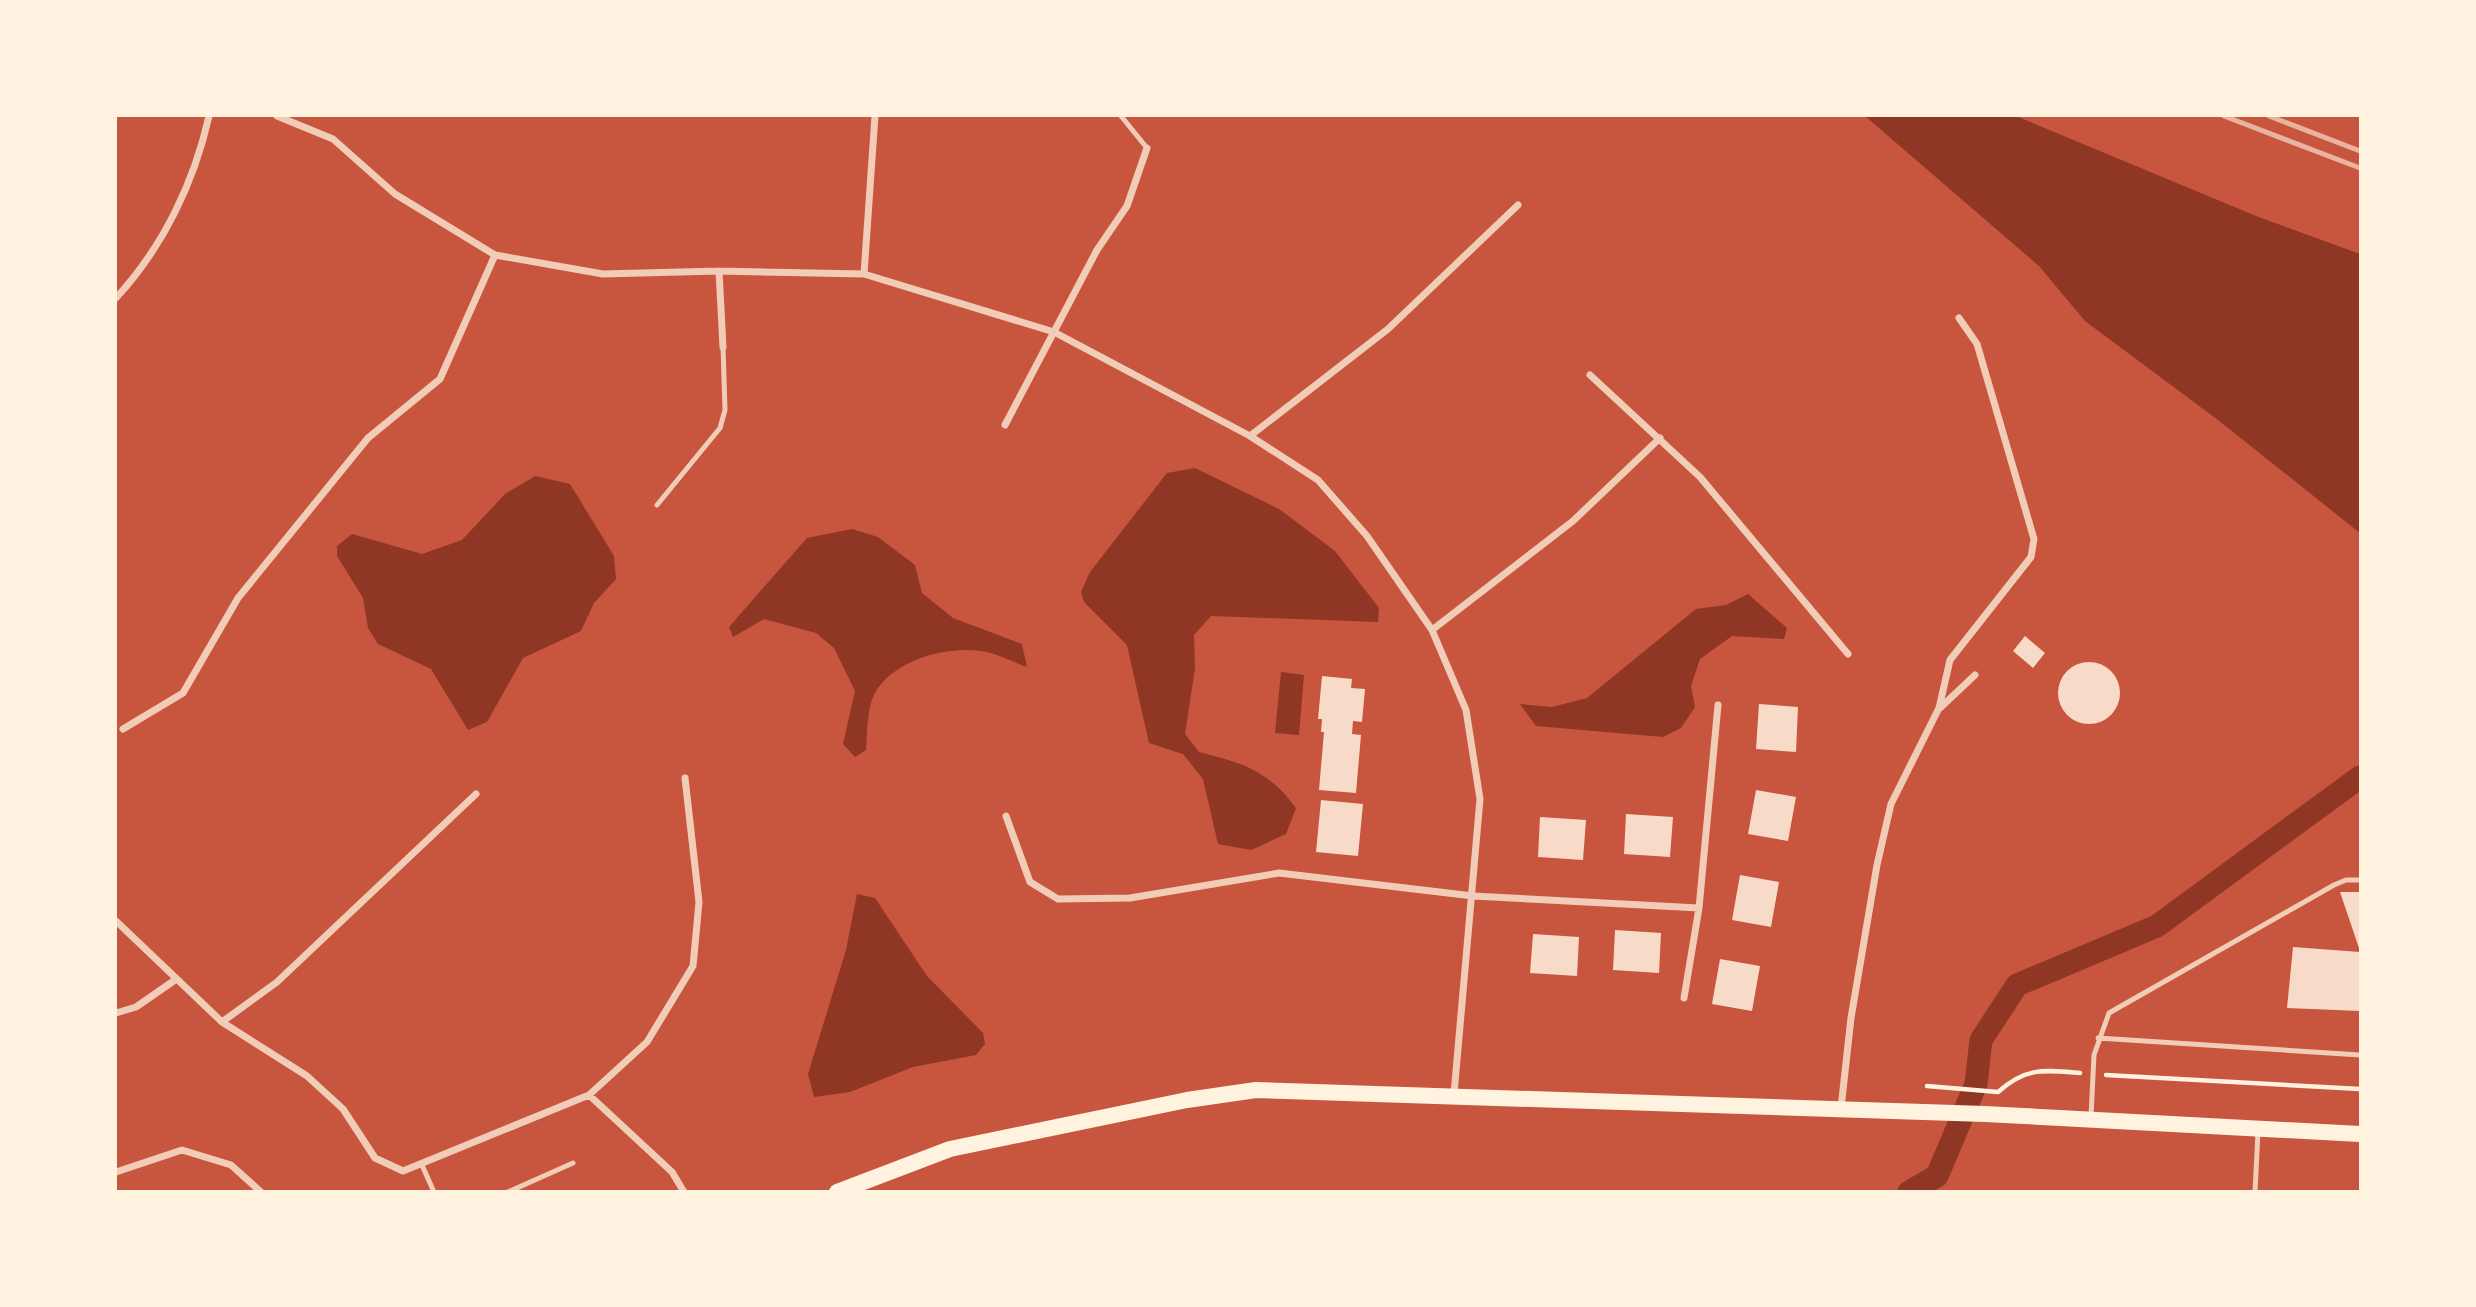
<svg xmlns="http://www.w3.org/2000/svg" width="2476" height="1307" font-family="Inter,sans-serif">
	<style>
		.water { fill: #8f3625 }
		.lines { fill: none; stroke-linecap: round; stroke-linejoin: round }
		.canal { stroke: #8f3625; stroke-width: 23 }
		.building { fill: #f7dbc8 }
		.path { stroke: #fff3e0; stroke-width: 4.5 }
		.service { stroke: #f1ccb7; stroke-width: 5 }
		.minor { stroke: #f1ccb7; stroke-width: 7 }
		.primary { stroke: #fff3e0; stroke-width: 16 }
		.rail { stroke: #e9b49f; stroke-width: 5 }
	</style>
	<rect width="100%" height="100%" fill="#c8553d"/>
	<!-- water -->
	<path class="water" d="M1865 116H2016L2256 216 2360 254V533L2218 420 2085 321 2039 266Z
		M1195 468 1279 509 1335 551 1379 608 1378 622 1211 616 1194 635 1195 668 1185 734 1199 752C1242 763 1268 770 1296 808L1286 834 1251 850 1218 844 1203 779 1183 754 1149 743 1127 645 1084 602 1081 592 1090 572 1167 473Z
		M535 476 570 484 614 556 616 579 594 603 581 631 523 658 487 722 468 730 431 669 378 644 368 628 363 598 337 556V546L352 534 422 554 462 540 505 494Z
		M852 529 878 537 915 565 922 593 953 618 1022 644 1027 667C1013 662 996 653 981 651 943 645 878 664 870 707 867 721 867 736 866 750L855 757 843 744 855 691 834 648 816 633 764 619 733 637 729 627 807 538Z
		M1748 594 1787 628 1784 639 1732 636 1700 659 1691 686 1695 707 1681 728 1663 737 1536 726 1520 704 1552 707 1587 698 1696 609 1726 605Z
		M1281 672 1304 675 1299 735 1275 733Z
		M857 894 875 898 927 976 983 1033 985 1044 976 1055 913 1067 850 1092 814 1097 808 1074 846 950Z"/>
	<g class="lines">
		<!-- canal -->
		<path class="canal" d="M1909 1192 1937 1176 1976 1084 1981 1040 2017 985 2157 926 2360 777"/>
	</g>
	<!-- building -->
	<path class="building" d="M2025 636 2045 653 2033 668 2013 651Z
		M2058 693a31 31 0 1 1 62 0a31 31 0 1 1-62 0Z
		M1322 676 1352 679 1351 688 1365 689 1362 722 1353 721 1352 734 1361 735 1356 793 1319 790 1324 732H1321L1322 719H1318Z
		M1759 704 1798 707 1796 752 1756 749Z
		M1756 790 1796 797 1788 841 1748 834Z
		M1321 800 1363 804 1358 856 1316 852Z
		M1626 814 1673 817 1670 857 1624 854Z
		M1540 817 1586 820 1583 860 1538 857Z
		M1740 875 1779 882 1771 927 1732 920Z
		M2340 892H2360V951Z
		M1615 930 1661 933 1659 973 1613 970Z
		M1533 934 1579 937 1577 976 1530 973Z
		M2293 947 2360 952V1011L2287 1008Z
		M1720 959 1760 966 1752 1011 1712 1004Z"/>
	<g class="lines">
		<!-- path -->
		<path class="path" d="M2106 1075 2360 1089
			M1927 1086 1998 1092C2026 1067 2043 1070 2080 1073"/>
		<!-- service -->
		<path class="service" d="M1121 116 1147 148
			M657 505 720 428 725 410 723 347
			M2098 1038 2360 1055
			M2091 1116 2094 1055 2109 1013 2334 885 2346 880H2360
			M421 1163 434 1192
			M508 1192 573 1163
			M2255 1192 2258 1132"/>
		<!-- minor -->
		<path class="minor" d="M277 116 333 139 395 194 495 255 603 274 719 271 864 274 1054 332 1250 436 1318 480 1367 536 1432 630 1466 710 1480 799 1454 1094
			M719 271 723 347
			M864 274 875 116
			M116 298C163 247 194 183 209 116
			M1590 375 1700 477 1848 654
			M1005 425 1097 250 1127 206 1147 148
			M1250 436 1388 329 1518 205
			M1432 630 1573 521 1660 438
			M1940 708 1975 675
			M123 729 183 693 238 598 368 438 440 379 495 255
			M1006 816 1030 882 1058 899 1130 898 1279 873 1473 896 1699 908
			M116 921 222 1022 307 1076 343 1109 375 1158 403 1171 589 1095 647 1042 693 966 699 902 685 778
			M1684 998 1699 908 1718 705
			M116 1013 136 1007 175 980
			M222 1022 277 982 476 794
			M589 1095 672 1172 684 1192
			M1841 1108 1851 1018 1877 865 1891 804 1939 708 1950 660 2031 557 2034 539 1977 344 1959 318
			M116 1172 182 1150 231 1165 261 1192"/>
		<!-- primary -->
		<path class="primary" d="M837 1192 950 1149 1187 1100 1256 1090 1985 1114 2360 1134"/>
		<!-- rail -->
		<path class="rail" d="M2224 116 2360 168
			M2269 116 2360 151"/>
	</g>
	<!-- border -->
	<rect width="2476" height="1307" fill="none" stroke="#fff3e0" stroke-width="234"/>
</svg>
